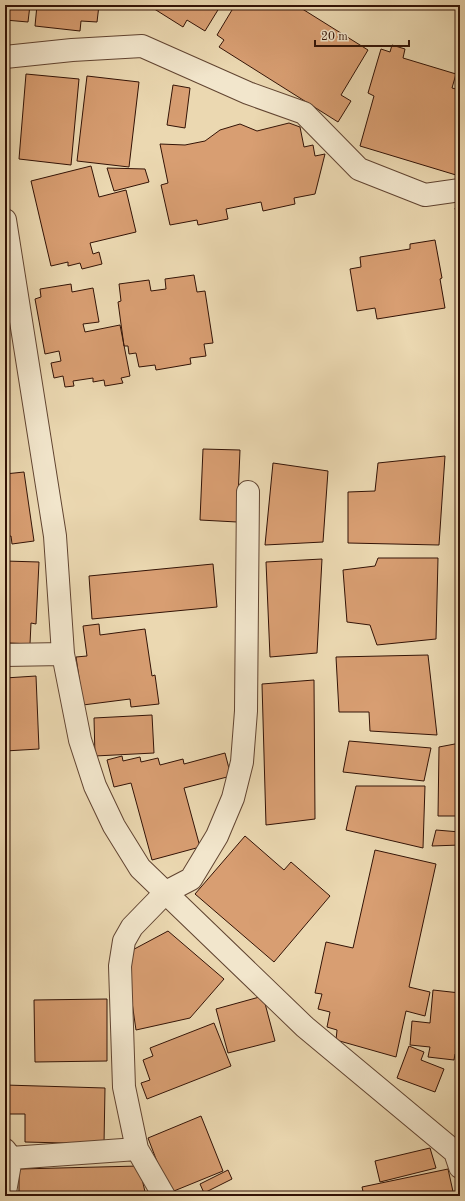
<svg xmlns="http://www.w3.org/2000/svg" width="465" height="1201" font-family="'Old Standard TT',serif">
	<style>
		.building { fill: #d89e72; stroke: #331306 }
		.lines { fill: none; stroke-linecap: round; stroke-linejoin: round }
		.minor-casing { stroke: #614431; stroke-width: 24 }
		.minor { stroke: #f2e6cc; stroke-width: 22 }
	</style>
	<rect width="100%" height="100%" fill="#ebd8b1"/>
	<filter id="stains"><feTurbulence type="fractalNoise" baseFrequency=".005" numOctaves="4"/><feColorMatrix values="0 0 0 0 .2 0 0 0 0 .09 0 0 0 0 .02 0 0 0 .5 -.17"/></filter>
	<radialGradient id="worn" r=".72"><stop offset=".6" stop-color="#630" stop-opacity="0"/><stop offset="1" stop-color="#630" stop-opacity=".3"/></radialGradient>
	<!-- building -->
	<path class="building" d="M5 5H30L28 22 5 20Z
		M37 5H99L97 22 81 21 80 31 35 26Z
		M148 5H221L205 31 187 20 183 27Z
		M235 5H296L368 50 341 95 351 101 338 122 219 47 224 40 217 35Z
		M392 45 405 49 403 58 456 74 452 88 460 90V163L456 175 360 146 374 96 368 93 381 49 390 52Z
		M26 74 79 79 71 165 19 159Z
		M87 76 139 82 129 167 77 161Z
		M173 85 190 88 185 128 167 125Z
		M289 123 300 127 304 147 313 145 315 156 325 154 315 194 294 198 295 204 263 211 261 202 226 209 228 219 198 225 197 220 170 225 161 185 168 183 160 144 185 145 205 141 220 130 240 124 257 131Z
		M91 166 99 197 126 190 136 232 90 243 93 254 99 252 102 264 82 269 80 263 68 266V262L51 266 31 181Z
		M107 168 145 169 149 182 114 191Z
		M460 207V230L455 208Z
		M435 240 442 278 440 279 445 308 377 319 375 308 357 311 350 269 361 267 360 257 410 249V244Z
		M194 275 197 292 205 291 213 343 204 344 206 356 190 358 191 364 156 370 155 365 139 367 136 353 129 354 128 346H124L118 302 121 301 119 284 149 280 151 291 166 289 165 279Z
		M71 284 72 292 93 288 99 322 83 324 85 332 120 325 130 376 121 378 123 383 105 386 104 380 93 382V378L73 381 74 386 65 387 63 376 54 378 51 363 61 361 59 351 45 354 35 299 41 297 40 289Z
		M203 449 240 450 237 522 200 520Z
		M445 456 439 545 348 543V492L375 491 378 463Z
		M273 463 328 471 323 542 265 545Z
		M24 472 34 541 12 544 11 536 5 537V474Z
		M378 558H438L436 639 377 645 370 625 347 622 343 570 375 566Z
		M322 559 317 653 270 657 266 562Z
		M5 561 39 562 36 624 31 623 30 644 10 643V653H5Z
		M213 564 217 607 92 619 89 576Z
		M99 624 100 635 145 629 152 676 155 675 159 704 131 707 130 699 83 705 76 657 87 656 83 626Z
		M428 655 437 735 370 731 369 712H339L336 657Z
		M36 676 39 749 5 751V678Z
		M314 680 315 819 266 825 262 684Z
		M152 715 154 753 95 756 94 718Z
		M349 741 431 748 424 781 343 772Z
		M460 743V816H438L439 747Z
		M225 753 231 776 184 788 200 847 152 860 131 783 114 787 107 760 122 756 123 761 140 757 141 762 158 758 160 765 183 759 184 764Z
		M356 786H425L423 848 346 830Z
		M436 830 460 832V845L432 846Z
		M245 836 284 870 291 862 330 896 274 962 195 894Z
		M375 850 436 864 409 987 430 992 425 1016 406 1011 396 1057 336 1040 337 1030 327 1027 330 1012 318 1009 322 994 315 993 326 942 353 948Z
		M168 931 224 979 190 1018 136 1030 125 954Z
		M433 990 460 993V1054H455L454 1060 428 1057 430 1047 410 1045 412 1021 430 1023Z
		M263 996 275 1041 228 1053 216 1009Z
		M107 999V1061L35 1062 34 1000Z
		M214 1023 231 1066 147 1099 141 1083 150 1080 143 1060 153 1056 150 1048Z
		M409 1046 424 1052 421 1060 444 1069 435 1092 397 1078Z
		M5 1085 105 1088 104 1144 25 1142V1114H5Z
		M201 1116 223 1171 169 1193 148 1138Z
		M430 1148 436 1168 380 1182 375 1161Z
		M139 1166 146 1196H19V1169Z
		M448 1169 454 1196H364L362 1187Z
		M228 1170 232 1179 204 1193 200 1184Z"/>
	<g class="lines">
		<defs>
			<path id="minor" d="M5 57 72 50 142 46 248 93 304 113 359 169 425 195 460 190
				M5 220 55 536 63 654 80 740 95 786 114 826 140 868 305 1027 455 1152 460 1167
				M5 655 63 654
				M137 1149 164 1196
				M5 1150 11 1158 5 1192
				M11 1158 137 1149 124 1087 120 966 124 941 132 927 166 892 191 879 217 836 233 798 242 762 246 711 248 492"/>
		</defs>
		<!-- minor casing -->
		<use href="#minor" class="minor-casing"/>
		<!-- minor -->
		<use href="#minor" class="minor"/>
	</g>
	<!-- margin -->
	<rect width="465" height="1201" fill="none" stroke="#ebd8b1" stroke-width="20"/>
	<rect x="6" y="6" width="453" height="1189" fill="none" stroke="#331306" stroke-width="2"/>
	<rect x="10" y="10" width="445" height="1181" fill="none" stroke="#331306"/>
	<!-- scale -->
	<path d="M315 40v6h94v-6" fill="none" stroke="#331306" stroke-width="2"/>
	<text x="321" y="40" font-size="12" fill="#331306" stroke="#f2e6cc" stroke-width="3" paint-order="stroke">20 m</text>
	<rect width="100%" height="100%" filter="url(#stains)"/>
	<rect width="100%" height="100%" fill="url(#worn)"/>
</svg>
